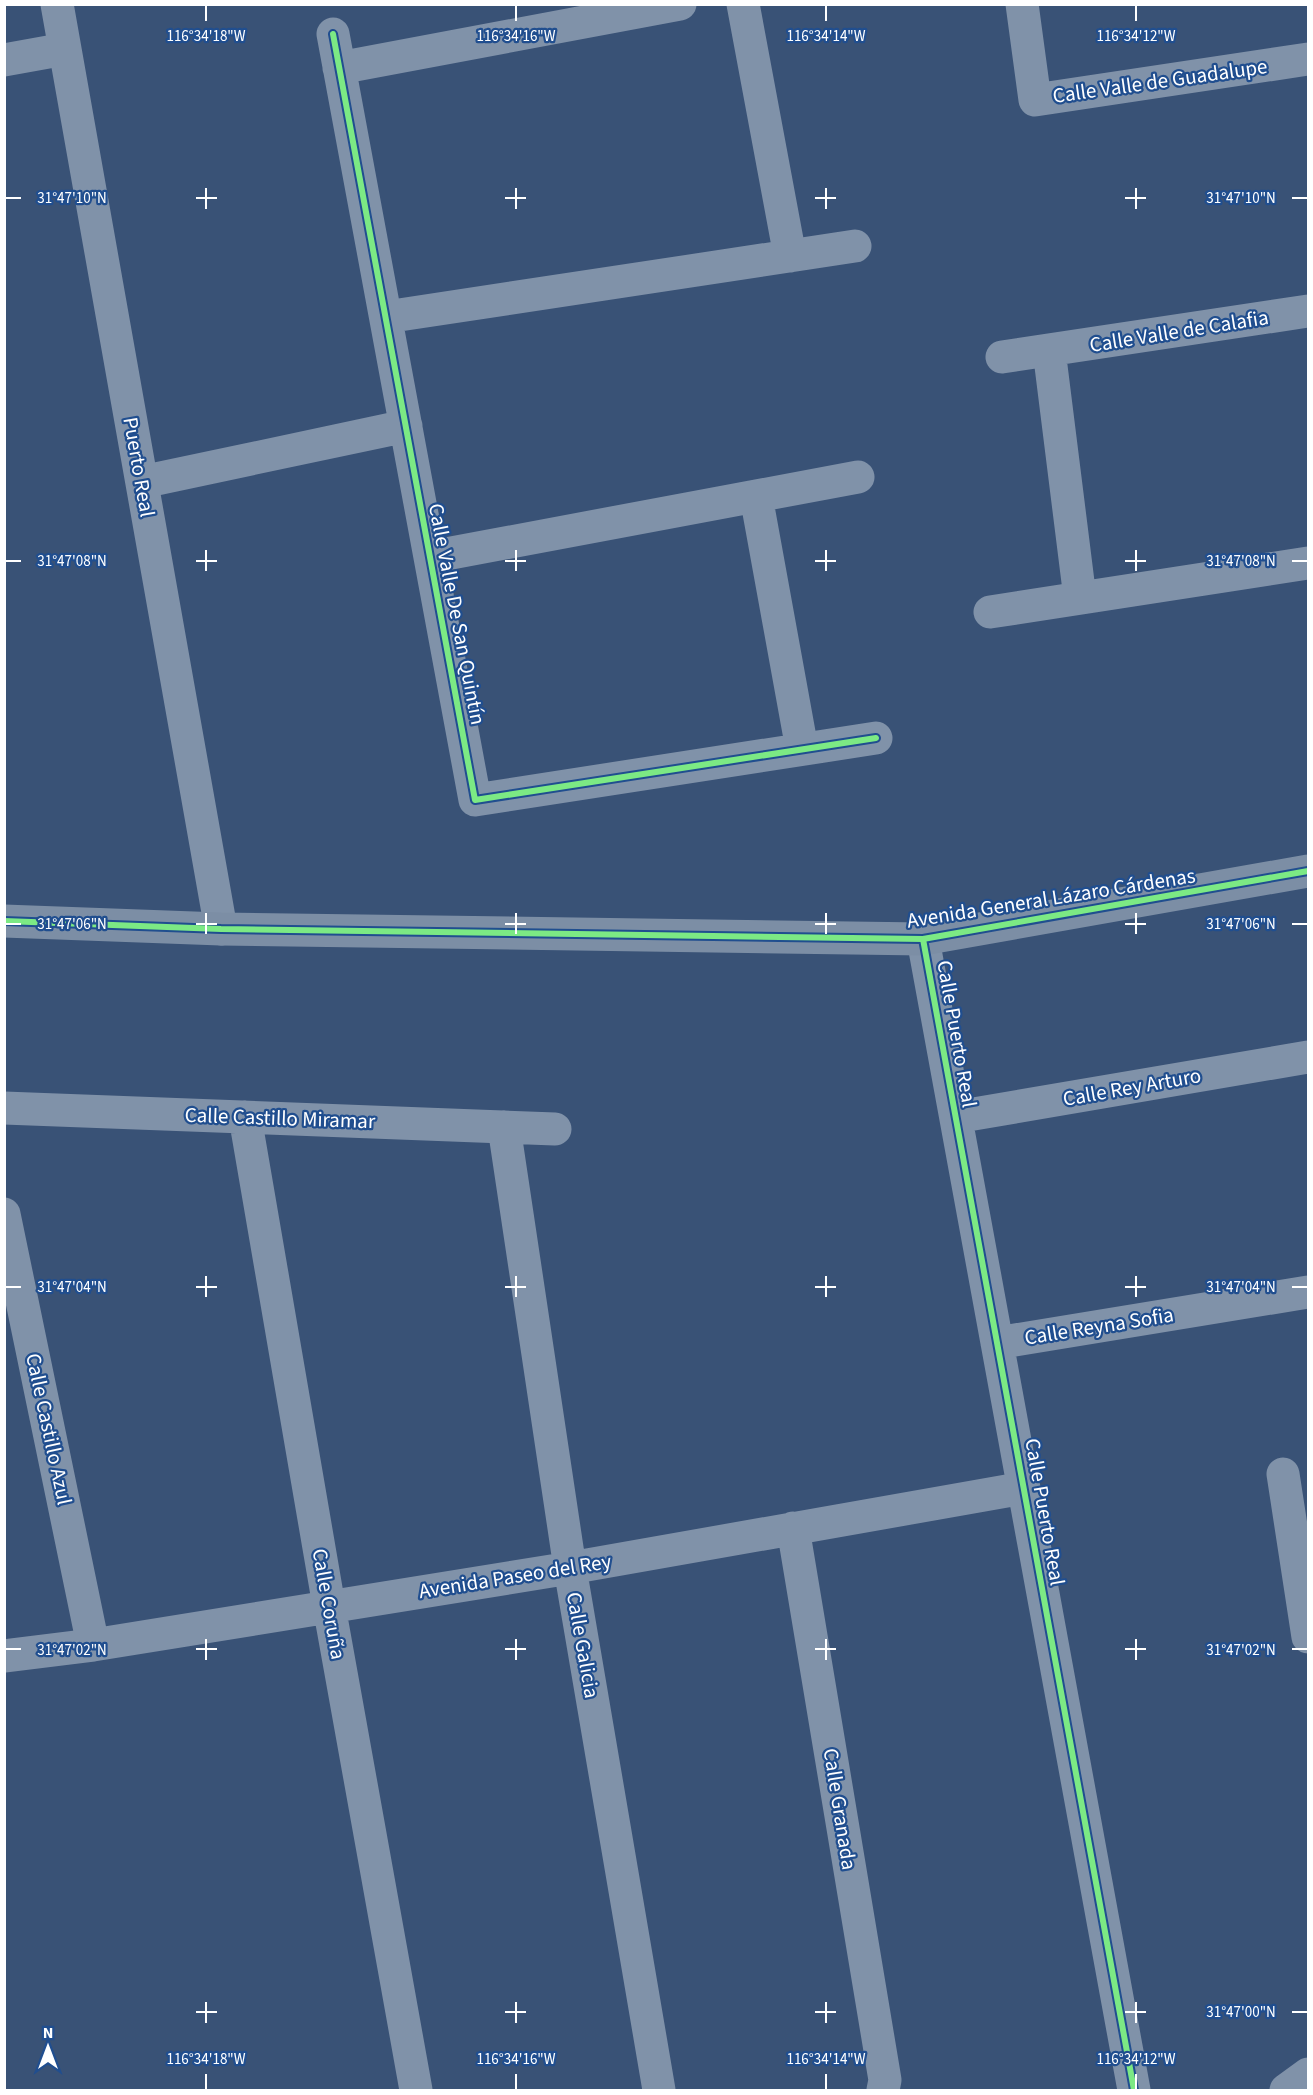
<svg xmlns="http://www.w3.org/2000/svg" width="1313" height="2095" font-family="'Source Sans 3',sans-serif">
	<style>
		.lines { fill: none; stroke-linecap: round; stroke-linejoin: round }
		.street { stroke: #8092a9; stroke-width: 33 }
		.secondary { stroke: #7c8ea5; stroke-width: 33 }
		.cycleway-casing { stroke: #204e8f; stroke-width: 10 }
		.cycleway { stroke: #7ce984; stroke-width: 6 }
		.ticks { fill: none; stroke: #fff; stroke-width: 2 }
		.labels { text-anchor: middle; stroke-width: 4.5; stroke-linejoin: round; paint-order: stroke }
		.street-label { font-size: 21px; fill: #fff; stroke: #204e8f }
		.ticks-label { font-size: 15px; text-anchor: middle; fill: #fff; stroke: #204e8f; stroke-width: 4.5; stroke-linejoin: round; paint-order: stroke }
	</style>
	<rect width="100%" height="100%" fill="#395276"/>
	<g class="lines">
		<!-- street -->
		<path class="street" d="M57 4 221 929
			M743 4 790 256
			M1022 4 1035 100 1308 59
			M333 34 475 800 876 738
			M4 60 65 49
			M339 68 680 4
			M386 317 855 246
			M1049 350 1080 598
			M1002 357 1308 311
			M142 482 406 426
			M756 496 802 749
			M430 557 858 477
			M990 612 1308 563
			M923 939 1134 2090
			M4 1108 555 1129
			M245 1117 329 1606 416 2090
			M956 1117 1308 1057
			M504 1127 570 1568 659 2090
			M4 1214 93 1645
			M997 1343 1308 1292
			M1283 1474 1308 1637
			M793 1528 885 2080 883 2090
			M4 1656 93 1645 570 1568 1024 1488
			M1286 2090 1308 2074"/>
		<!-- secondary -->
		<path class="secondary" d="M4 921 221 929 923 939 1308 871"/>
		<defs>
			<path id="cycleway" d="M333 34 475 800 876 738
				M4 921 221 929 923 939 1308 871
				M923 939 1134 2090"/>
		</defs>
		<!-- cycleway casing -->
		<use href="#cycleway" class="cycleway-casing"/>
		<!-- cycleway -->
		<use href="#cycleway" class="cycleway"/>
	</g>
	<!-- ticks -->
	<path class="ticks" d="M206 6V21M516 6V21M826 6V21M1136 6V21M206 188V209M516 188V209M826 188V209M1136 188V209M6 198H21M196 198H217M505 198H526M815 198H836M1125 198H1146M1292 198H1307M206 550V571M516 550V571M826 550V571M1136 550V571M6 561H21M196 561H217M505 561H526M815 561H836M1125 561H1146M1292 561H1307M206 913V934M516 913V934M826 913V934M1136 913V934M6 924H21M196 924H217M505 924H526M815 924H836M1125 924H1146M1292 924H1307M206 1276V1297M516 1276V1297M826 1276V1297M1136 1276V1297M6 1287H21M196 1287H217M505 1287H526M815 1287H836M1125 1287H1146M1292 1287H1307M206 1639V1660M516 1639V1660M826 1639V1660M1136 1639V1660M6 1649H21M196 1649H217M505 1649H526M815 1649H836M1125 1649H1146M1292 1649H1307M206 2002V2023M516 2002V2023M826 2002V2023M1136 2002V2023M196 2012H217M505 2012H526M815 2012H836M1125 2012H1146M1292 2012H1307M206 2074V2089M516 2074V2089M826 2074V2089M1136 2074V2089"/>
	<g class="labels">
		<!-- street labels -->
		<g class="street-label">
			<text transform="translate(1160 81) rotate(-8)" y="7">Calle Valle de Guadalupe</text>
			<text transform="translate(1179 331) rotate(-9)" y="7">Calle Valle de Calafia</text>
			<text transform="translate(139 467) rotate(80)" y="7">Puerto Real</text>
			<text transform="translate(457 614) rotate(79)" y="7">Calle Valle De San Quintín</text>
			<text transform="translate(1051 898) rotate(-9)" y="7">Avenida General Lázaro Cárdenas</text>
			<text transform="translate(957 1034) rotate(80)" y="7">Calle Puerto Real</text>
			<text transform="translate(1132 1087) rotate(-10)" y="7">Calle Rey Arturo</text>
			<text transform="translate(280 1118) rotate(2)" y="7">Calle Castillo Miramar</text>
			<text transform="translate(1099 1326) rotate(-9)" y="7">Calle Reyna Sofia</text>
			<text transform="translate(49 1429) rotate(78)" y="7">Calle Castillo Azul</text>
			<text transform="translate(1045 1512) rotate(80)" y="7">Calle Puerto Real</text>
			<text transform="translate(515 1576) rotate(-9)" y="7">Avenida Paseo del Rey</text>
			<text transform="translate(329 1604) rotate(80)" y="7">Calle Coruña</text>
			<text transform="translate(583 1645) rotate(80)" y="7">Calle Galicia</text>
			<text transform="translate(840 1809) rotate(81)" y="7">Calle Granada</text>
		</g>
	</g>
	<g class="ticks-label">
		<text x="206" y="41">116°34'18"W</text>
		<text x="516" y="41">116°34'16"W</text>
		<text x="826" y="41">116°34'14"W</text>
		<text x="1136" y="41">116°34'12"W</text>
		<text x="72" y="203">31°47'10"N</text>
		<text x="1241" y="203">31°47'10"N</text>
		<text x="72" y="566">31°47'08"N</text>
		<text x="1241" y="566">31°47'08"N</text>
		<text x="72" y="929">31°47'06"N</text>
		<text x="1241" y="929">31°47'06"N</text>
		<text x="72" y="1292">31°47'04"N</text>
		<text x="1241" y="1292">31°47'04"N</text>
		<text x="72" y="1655">31°47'02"N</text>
		<text x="1241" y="1655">31°47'02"N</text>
		<text x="1241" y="2017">31°47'00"N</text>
		<text x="206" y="2064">116°34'18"W</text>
		<text x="516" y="2064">116°34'16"W</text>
		<text x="826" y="2064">116°34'14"W</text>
		<text x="1136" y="2064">116°34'12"W</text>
	</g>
	<!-- border -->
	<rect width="1313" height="2095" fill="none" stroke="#ffffff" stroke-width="12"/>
	<!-- north arrow -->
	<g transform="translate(48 2047)" stroke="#204e8f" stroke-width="4.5" paint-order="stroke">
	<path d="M0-4.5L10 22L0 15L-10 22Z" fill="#ffffff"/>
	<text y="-9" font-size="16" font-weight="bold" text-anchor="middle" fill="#ffffff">N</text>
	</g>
</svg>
